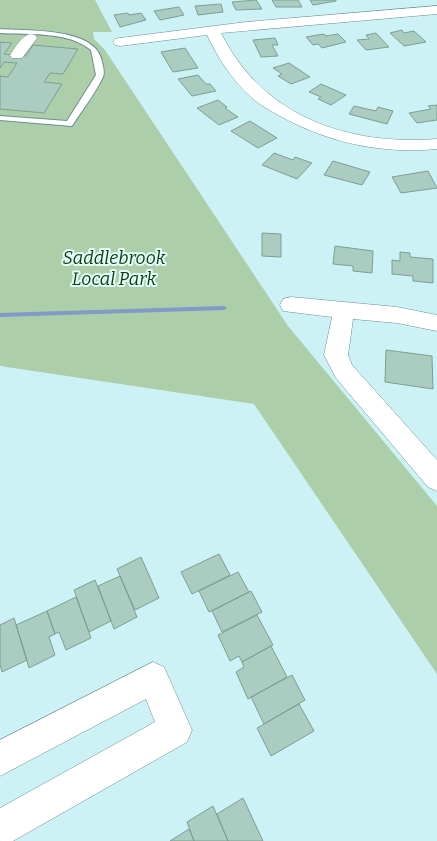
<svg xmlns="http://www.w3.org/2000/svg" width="437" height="841" font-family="Bitter,serif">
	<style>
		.green { fill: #accea8 }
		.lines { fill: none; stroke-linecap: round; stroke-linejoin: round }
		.stream { fill: #819ac7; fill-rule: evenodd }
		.building { fill: #abcdc1; stroke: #7d9e92 }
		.lane-casing { stroke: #6c8f92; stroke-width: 2 }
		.street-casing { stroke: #6c8f92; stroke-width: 1 }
		.lane { fill: #fff; fill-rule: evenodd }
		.street { fill: #fff; fill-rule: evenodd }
		.labels { text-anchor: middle; stroke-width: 4; stroke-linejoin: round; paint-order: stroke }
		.park-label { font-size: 18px; font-style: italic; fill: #083f04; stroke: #e5fcfd }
	</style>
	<rect width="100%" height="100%" fill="#ccf2f5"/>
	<!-- green -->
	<path class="green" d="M0 0H95L112 32H93L94 39 105 50 288 326 437 506V674L254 404 0 366Z"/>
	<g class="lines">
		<!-- stream -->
		<path class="stream" d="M224 306 227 308 224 310 0 317V313Z"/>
	</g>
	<!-- building -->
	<path class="building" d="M256 0 262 9 236 10 232 2Z
		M272 0H298L302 7H276Z
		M310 0H336V1L313 5Z
		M221 4 223 12 198 15 195 6Z
		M179 7 184 15 160 20 154 11Z
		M128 13 129 15 141 13 146 20 120 27 114 15Z
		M402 30 404 33 414 31 426 42 404 46 390 33Z
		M376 33 389 47 366 50 357 40 369 39 366 35Z
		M324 34 326 36 338 34 346 42 322 48 318 44 313 45 306 37Z
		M275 38 278 45H272L278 56 261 57 253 40Z
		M0 42 12 43 4 54 26 56 33 45 78 49 63 74 50 73 44 82 62 84 44 113 0 109V76L8 77 17 63 4 62 0 68Z
		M185 48 198 68 173 72 161 52Z
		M289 63 310 77 291 84 278 76 282 74 273 68Z
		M198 75 206 84H210L216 91 192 96 178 79Z
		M321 84 346 95 331 105 318 99 321 97 309 92Z
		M218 100 227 107 225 108 238 117 219 125 197 108Z
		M437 105V120L417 123 409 113 431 109 428 106Z
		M354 106 376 111 378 107 393 111 387 124 349 114Z
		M250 121 277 138 258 148 231 131Z
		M274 153 293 160 295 157 312 163 297 179 262 165Z
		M333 161 370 172 362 185 324 175Z
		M428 171 437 188 401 193 392 177Z
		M262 233 281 234V257L262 256Z
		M335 246 373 251 372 273 353 271V266L333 264Z
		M400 252 410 253V257L433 259V283L413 281V276L392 274V260L400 261Z
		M386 350 432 356 433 389 385 382Z
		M219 554 230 575 192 594 181 572Z
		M141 557 159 598 135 610 117 569Z
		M238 572 249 592 209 612 199 591Z
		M120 576 137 617 114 629 98 586Z
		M95 580 111 621 89 632 74 590Z
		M251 591 262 612 222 632 212 611Z
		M76 597 91 638 66 650 59 632 55 634 47 611Z
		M47 611 55 634 49 637 55 655 29 668 16 625Z
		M257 615 273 645 242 662 239 656 230 661 218 635Z
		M14 618 27 660 2 672 0 664V625Z
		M271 646 287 677 248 699 236 672 244 667 242 662Z
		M292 675 305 700 264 724 251 697Z
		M299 704 314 731 271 756 257 728Z
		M243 798 263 841H228L217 814Z
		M213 806 228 841H194L187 822Z
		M189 829 194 841H170Z"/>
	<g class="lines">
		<defs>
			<path id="lane" d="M0 29C27 31 97 27 102 62 103 66 105 73 103 77 95 94 82 110 72 126L0 120V116L67 121 96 75 91 50C68 31 29 35 0 33Z"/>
			<path id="street" d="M437 6V14L221 33C263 117 348 146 437 139V149C381 154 329 143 280 116 270 110 259 105 251 97 232 80 218 58 207 35L120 46 115 45 113 42 115 39 120 38 246 22Z
				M30 34 35 35 37 38 22 58H12L10 55C15 48 21 36 30 34Z
				M291 297 397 307 437 315V331L397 323 353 319 348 355 352 365 437 460V491L428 487 336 378 324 355 332 317 283 311 280 305 283 299Z
				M153 662 164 667 192 730 187 742 13 841H0V808L155 722 146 699 0 776V740Z"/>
		</defs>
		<!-- lane casing -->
		<use href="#lane" class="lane-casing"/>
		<!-- street casing -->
		<use href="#street" class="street-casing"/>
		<!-- lane -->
		<use href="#lane" class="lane"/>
		<!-- street -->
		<use href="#street" class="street"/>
	</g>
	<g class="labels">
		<!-- park labels -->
		<g class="park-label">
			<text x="114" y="264">Saddlebrook<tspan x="114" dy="21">Local Park</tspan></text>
		</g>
	</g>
</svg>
